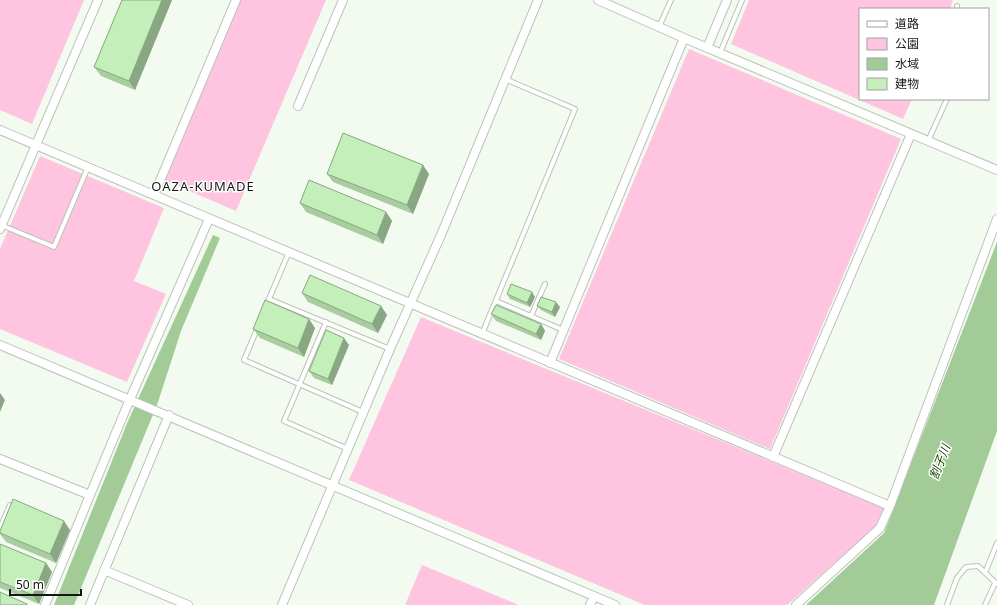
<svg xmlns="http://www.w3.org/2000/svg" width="997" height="605" font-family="'Noto Sans','Noto Sans JP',sans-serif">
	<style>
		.green { fill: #fec4e0 }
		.water { fill: #a2cb98 }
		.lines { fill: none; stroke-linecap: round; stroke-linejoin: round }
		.lane-casing { stroke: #bcc3ba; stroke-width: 6 }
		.street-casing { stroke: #bcc3ba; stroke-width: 10 }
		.lane { stroke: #fff; stroke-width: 4 }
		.street { stroke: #fff; stroke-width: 8 }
		.wall { fill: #a9cda0 }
		.shaded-wall { fill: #89a782 }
		.building { fill: #c4eeba; stroke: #89a782 }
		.labels { text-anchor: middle; stroke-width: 3; stroke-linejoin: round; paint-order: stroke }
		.water-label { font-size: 12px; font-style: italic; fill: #154a02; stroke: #fff }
		.quarter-label { font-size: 13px; letter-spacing: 1px; fill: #141713; stroke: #fff }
	</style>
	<rect width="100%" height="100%" fill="#f3fbf1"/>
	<!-- green -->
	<path class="green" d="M0 0H84L32 124 0 110Z
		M240 0H326L236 211 164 180Z
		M749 0H951L953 1 950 9H860V99H912L903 119 731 44Z
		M689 49 901 139 770 449 559 359Z
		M40 156 164 208 134 281 166 294 127 382 0 329V249Z
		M421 317 884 508 875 527 787 605H645L349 480Z
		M422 565 519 605H405Z"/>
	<!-- water -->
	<path class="water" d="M213 235 220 238 181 331 157 405 74 605H54L128 421Z
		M997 242V431L934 605H806L884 533Z"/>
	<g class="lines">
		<defs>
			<path id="lane" d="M957 6V9
				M659 27 671 0
				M720 53 742 0
				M928 141 947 99
				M1 225 54 247 88 167
				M269 299 390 349
				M496 301 563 330
				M266 306 289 252
				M531 316 545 284
				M326 322 284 421 348 449
				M257 329 244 360 363 412
				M482 334 575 109 505 79
				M0 528 10 505
				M985 573 997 543
				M947 605 957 578 966 567 978 566 997 584
				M985 605 995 583"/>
			<path id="street" d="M598 0 684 38 997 170
				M707 48 727 0
				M298 106 343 0
				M0 130 890 506
				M154 195 236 0
				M0 229 98 0
				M0 345 615 605
				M550 363 684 38
				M773 457 911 134
				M0 459 90 495 130 399 209 219
				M104 570 188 605
				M45 605 90 495
				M90 605 169 415
				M282 605 390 349 441 235 538 0
				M590 605 594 596
				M796 605 880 528 890 506 997 219"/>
		</defs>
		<!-- lane casing -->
		<use href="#lane" class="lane-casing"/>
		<!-- street casing -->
		<use href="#street" class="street-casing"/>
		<!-- lane -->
		<use href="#lane" class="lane"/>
		<!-- street -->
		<use href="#street" class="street"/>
	</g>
	<!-- wall -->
	<path class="wall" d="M122 0H172L135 90 101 76 94 67Z
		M327 174H429L413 214 333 182Z
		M300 203 386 212 392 221 383 244 306 212Z
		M302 293 381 306 387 315 378 333 308 302Z
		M507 294 535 297 530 307 510 299Z
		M537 306 560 307 555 317 541 310Z
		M491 314 541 324 545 331 541 340 496 321Z
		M315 328 304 357 260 338 253 329Z
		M349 345 332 385 314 378 309 371Z
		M70 530 56 563 6 542 0 534V531Z
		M0 544 46 563 52 572 39 604 0 588Z"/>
	<!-- shaded-wall -->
	<path class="shaded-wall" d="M162 0H172L135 90 129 81Z
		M423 165 429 174 413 214 407 205Z
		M386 212 392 221 383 244 377 235Z
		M532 292 535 297 530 307 527 303Z
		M556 302 560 307 555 317 552 312Z
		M381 306 387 315 378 333 372 324Z
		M309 319 315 328 304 357 298 348Z
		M541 324 545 331 541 340 536 334Z
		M344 338 349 345 332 385 328 379Z
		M0 393 5 400 0 412Z
		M64 521 70 530 56 563 50 554Z
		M46 563 52 572 39 604 33 595Z"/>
	<!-- building -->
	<path class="building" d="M122 0H162L129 81 94 67Z
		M343 133 423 165 407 205 327 174Z
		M309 180 386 212 377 235 300 203Z
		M310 275 381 306 372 324 302 293Z
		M511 284 532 292 527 303 507 294Z
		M541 297 556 302 552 312 537 306Z
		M265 300 309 319 298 348 253 329Z
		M496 305 541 324 536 334 491 314Z
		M326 330 344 338 328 379 309 371Z
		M13 499 64 521 50 554 0 533V531Z
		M0 544 46 563 33 595 0 582Z
		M0 592 27 604V605H0Z"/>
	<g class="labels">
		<!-- water labels -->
		<g class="water-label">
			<text transform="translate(940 462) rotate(-69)" y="4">割子川</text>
		</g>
		<!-- quarter labels -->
		<g class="quarter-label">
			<text x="203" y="191">OAZA-KUMADE</text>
		</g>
	</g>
	<!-- legend -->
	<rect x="859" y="8" width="130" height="92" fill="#ffffff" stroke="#a1a2a1"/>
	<rect x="867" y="21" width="20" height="6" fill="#ffffff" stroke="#a1a2a1"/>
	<text x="895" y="28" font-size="12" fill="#141713">道路</text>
	<rect x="867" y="38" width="20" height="12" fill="#fec4e0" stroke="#a1a2a1"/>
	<text x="895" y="48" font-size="12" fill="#141713">公園</text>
	<rect x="867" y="58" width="20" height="12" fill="#a2cb98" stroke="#a1a2a1"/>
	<text x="895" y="68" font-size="12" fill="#141713">水域</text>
	<rect x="867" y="78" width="20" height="12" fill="#c4eeba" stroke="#a1a2a1"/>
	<text x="895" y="88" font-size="12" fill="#141713">建物</text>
	<!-- scale -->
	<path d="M10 589v6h71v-6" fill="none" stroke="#141713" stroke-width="2"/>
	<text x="16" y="589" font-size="12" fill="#141713" stroke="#ffffff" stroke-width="3" paint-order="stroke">50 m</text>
</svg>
